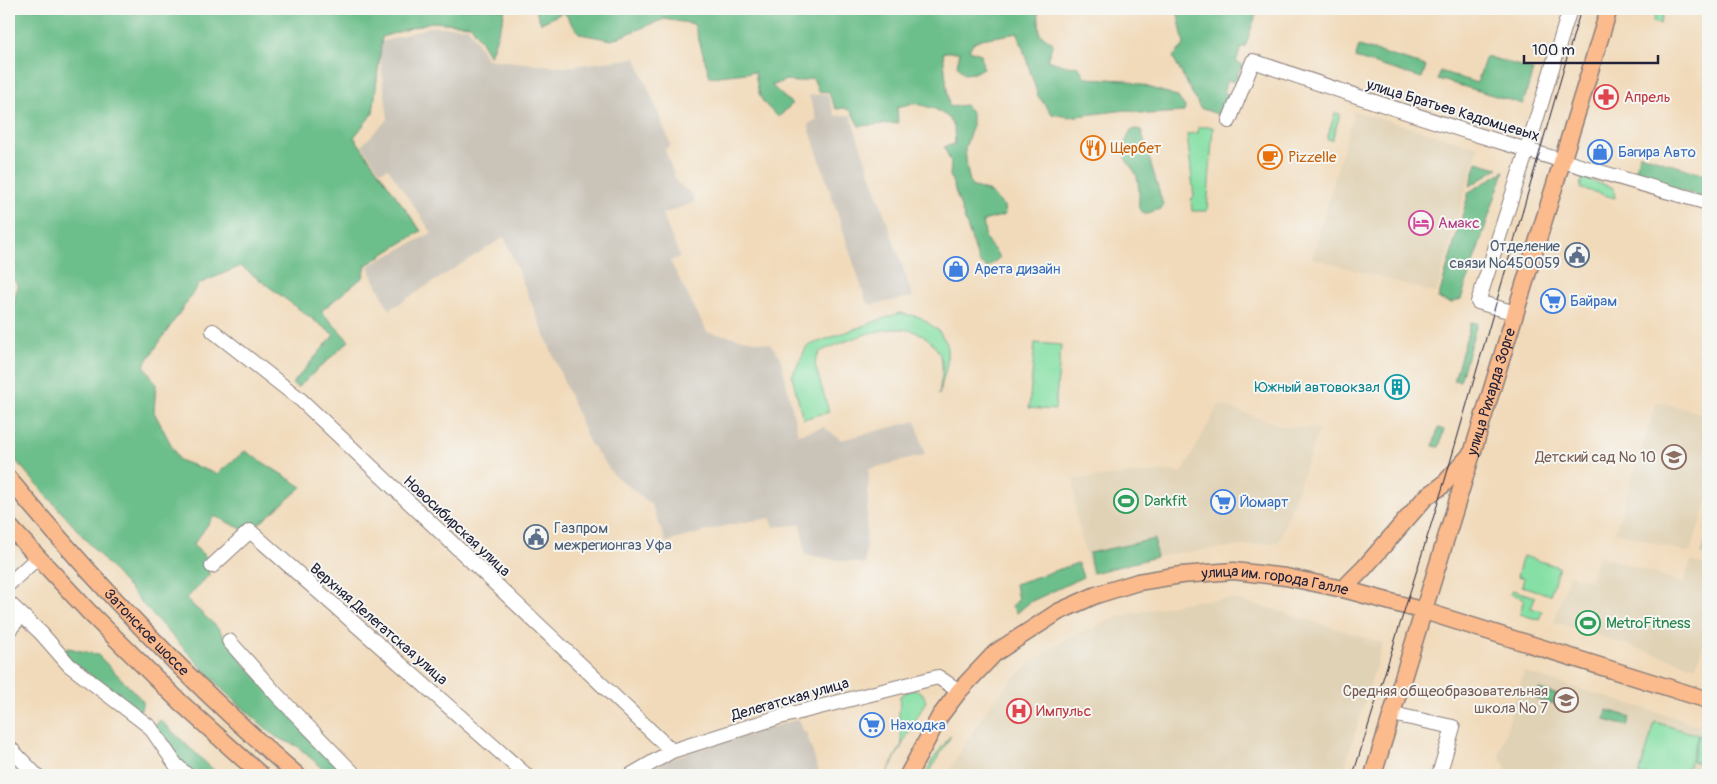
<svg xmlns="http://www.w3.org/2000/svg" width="1717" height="784" font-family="Pangolin,sans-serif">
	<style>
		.built { fill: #e0d2b5 }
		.industrial { fill: #c9c3b8 }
		.green { fill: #86e0a5; stroke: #548170 }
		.forest { fill: #6cbe8a; stroke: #477062 }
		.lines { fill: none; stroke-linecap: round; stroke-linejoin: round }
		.minor-casing { stroke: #8a7e7a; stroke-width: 16 }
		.major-casing { stroke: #8a7e7a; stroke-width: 19 }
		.minor { stroke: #fff; stroke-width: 14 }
		.major { stroke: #fbbb8d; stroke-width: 16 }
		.tram { stroke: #22223b; stroke-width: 1 }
		.labels { text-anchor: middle; stroke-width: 4; stroke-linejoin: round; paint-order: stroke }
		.health-label { font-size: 15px; fill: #be3a42; stroke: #f6f6f2; text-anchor: start }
		.street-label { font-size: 15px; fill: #22223b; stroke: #f6f6f2 }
		.food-label { font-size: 15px; fill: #c56008; stroke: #f6f6f2; text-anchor: start }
		.shop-label { font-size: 15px; fill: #366cbe; stroke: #f6f6f2; text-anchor: start }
		.hotel-label { font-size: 15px; fill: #b23c85; stroke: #f6f6f2; text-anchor: start }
		.service-label { font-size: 15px; fill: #4e5e75; stroke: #f6f6f2; text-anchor: end }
		.culture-label { font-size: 15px; fill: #0d838f; stroke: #f6f6f2; text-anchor: end }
		.education-label { font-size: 15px; fill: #785e54; stroke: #f6f6f2; text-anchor: end }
		.leisure-label { font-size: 15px; fill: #27864d; stroke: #f6f6f2; text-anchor: start }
	</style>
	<rect width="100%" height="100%" fill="#f6f6f2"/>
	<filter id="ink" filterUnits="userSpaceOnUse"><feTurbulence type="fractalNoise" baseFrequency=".02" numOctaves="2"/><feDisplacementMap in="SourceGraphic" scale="10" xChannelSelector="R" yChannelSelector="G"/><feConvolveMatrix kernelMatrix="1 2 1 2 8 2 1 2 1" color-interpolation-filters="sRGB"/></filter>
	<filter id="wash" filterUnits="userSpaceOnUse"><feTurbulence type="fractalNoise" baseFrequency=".0096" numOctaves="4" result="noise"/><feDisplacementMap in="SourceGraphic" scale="20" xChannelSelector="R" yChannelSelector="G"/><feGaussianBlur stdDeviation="1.12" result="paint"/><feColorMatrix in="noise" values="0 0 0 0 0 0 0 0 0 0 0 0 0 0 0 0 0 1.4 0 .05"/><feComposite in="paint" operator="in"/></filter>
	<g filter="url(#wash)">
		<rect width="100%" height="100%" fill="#f1daba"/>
		<!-- built -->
		<path class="built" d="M1354 111 1478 147 1436 293 1312 258Z
			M1657 401 1708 415V498L1690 553 1615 532Z
			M1219 404 1283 426 1319 429 1279 542 1178 553 1156 557 1091 574 1076 516 1074 479 1167 471 1182 473Z
			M1598 555 1683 583 1691 561 1708 566V628L1696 667 1554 622 1569 575 1590 581Z
			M1231 599 1272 609 1383 643 1342 775H947L968 739 988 708 1015 677 1046 652 1068 638 1120 616 1193 601Z
			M1524 672 1708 728V775H1509L1499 754Z"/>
		<!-- industrial -->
		<path class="industrial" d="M430 27H468L487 59 565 67 636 58 671 145 665 149 677 183 693 195 695 202 662 214 680 257 670 261 707 332 770 344 780 356 798 434 824 427 841 440 916 421 925 455 869 469 865 564 805 555 801 524 774 527 770 518 729 525 666 542 651 504 614 475 589 442 504 237 389 310 368 266 432 233 388 168 380 171 362 145 388 119 380 56 382 42Z
			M827 93 835 116 850 115 913 297 871 305 866 301 808 124 817 120 809 96Z
			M1708 531V556L1700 554Z
			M799 719 803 732H806L820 775H639L661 763 687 753Z"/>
		<!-- green -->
		<path class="green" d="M1657 9H1665L1660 24 1653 22Z
			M1335 113 1340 114 1332 140 1327 139Z
			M1198 127H1213L1207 211H1192L1191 199 1194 197 1187 134 1198 133Z
			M1582 178 1612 187 1614 191 1615 198 1580 188Z
			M899 313 920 317 939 331 947 344V364L939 395C940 385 943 374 942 364 942 357 937 349 933 344 905 312 853 339 821 351L816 358 815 365 829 412 803 419 792 376 807 346Z
			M1035 343 1061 345 1055 410 1029 408Z
			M1523 556 1559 567 1550 595 1522 586 1524 578 1517 576Z
			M1512 590 1535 597 1531 608 1542 611 1539 620 1520 614 1524 598 1510 594Z
			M917 690 923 694 926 701 886 775 902 744 899 716 900 696 908 691Z
			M1655 722 1698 735 1686 775H1639Z
			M1699 735 1708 738V765L1692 761Z
			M950 736H951L935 762 929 775H925L932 761Z"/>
		<!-- forest -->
		<path class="forest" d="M9 9H505L503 19 490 56 471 25 431 22 382 37 373 113 354 137 421 231 366 265 363 277 321 311 349 341 298 387 292 384 334 335 241 266 199 284 144 365 156 384 154 412 179 460 217 474 245 451 302 487 260 523 242 529 214 516 193 545 208 559 209 575 186 599 218 628 246 666 351 775H330L297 746 276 737 226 693 157 620 9 453V313L11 314 18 284 9 277V251L11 249 10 231H9Z
			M535 9H1038L1040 34 1053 43 1047 60 1066 66 1079 67 1085 78 1125 80 1177 96 1185 107 1184 112 1147 114 1126 110 1068 117 1052 114 1038 96 1018 33 981 39 973 43 969 50 981 54 983 68 974 73 964 74 957 65 960 52H943L949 107 965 105 972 112V128L965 148 967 169 971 186 988 191 1004 206 1005 215 983 221 986 240 1000 257 987 268 979 262 950 175 951 163 944 147 955 144 954 127 948 117 935 109 914 103 897 107 898 123 859 126 851 111 844 108 836 109 828 91 819 92 813 78 797 82 786 80 772 86 792 104 779 117C759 101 759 97 755 72L710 77 694 24 664 19 612 40 580 34 572 24 564 12 541 23Z
			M1177 9H1258L1245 47H1241L1236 62 1242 65 1234 82 1227 80 1223 92 1229 95 1226 107 1220 115 1200 108 1173 57 1184 45Z
			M1359 46 1426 66 1422 78 1355 58Z
			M1486 56 1533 70 1523 104 1438 79 1440 71 1477 83Z
			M1136 129 1141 130 1163 205 1161 209 1144 214C1135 207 1140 202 1139 193 1139 188 1138 182 1137 177 1134 167 1123 162 1124 150 1125 143 1128 137 1130 131Z
			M1640 154 1708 176V187L1705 198 1633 175Z
			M1477 162 1498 168 1470 186Z
			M1504 171 1461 299 1452 303 1438 299 1469 192Z
			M1471 322 1477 323 1460 381 1454 380Z
			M1438 428 1444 430 1439 447 1433 446Z
			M1155 539 1156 557 1093 573 1089 553Z
			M1078 563 1083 577 1030 602 1017 613 1012 606 1018 600 1015 584Z
			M69 648 98 655 143 701 141 709 136 711 71 661 63 650Z
			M1539 689 1561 696 1559 705 1536 699Z
			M1607 710 1630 717 1627 726 1605 720Z
			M160 720 219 775H195L180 762 155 726Z"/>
	</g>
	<g filter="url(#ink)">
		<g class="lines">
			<defs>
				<path id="minor" d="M1229 121 1253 61C1403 113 1555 160 1708 203
					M1515 313 1478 302 1527 150 1570 9
					M213 331 301 400 672 751
					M212 566 250 531 526 775
					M9 584 38 557
					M9 603 41 633 69 665 150 727 176 765 187 775
					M9 630 21 616
					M229 641 277 695 355 775
					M1392 714 1453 727 1439 775
					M9 747 36 775
					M631 775 672 751 776 718 938 677 959 691"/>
				<g id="major">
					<path id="s1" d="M9 479C97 585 192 685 297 775"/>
					<path d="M9 526 89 612 181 703 261 775"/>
					<path d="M1343 589 1364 568 1425 498 1443 485 1470 455"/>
					<path id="s2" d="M908 775 940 716 959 691 995 653 1058 612 1096 595 1138 582 1181 575 1234 571 1286 577 1343 589 1424 611 1708 700"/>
					<path id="s3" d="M1373 775 1609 9"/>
				</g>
			</defs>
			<!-- minor casing -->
			<use href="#minor" class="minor-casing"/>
			<!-- major casing -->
			<use href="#major" class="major-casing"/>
			<!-- minor -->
			<use href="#minor" class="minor"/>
			<!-- major -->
			<use href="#major" class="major"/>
			<!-- tram -->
			<path class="tram" d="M1353 775 1445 480 1581 9"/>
		</g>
	</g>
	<!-- icons -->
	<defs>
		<symbol id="pharmacy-ring" viewBox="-11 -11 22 22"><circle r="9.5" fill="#f6f6f2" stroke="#e0444e" stroke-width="1.5"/><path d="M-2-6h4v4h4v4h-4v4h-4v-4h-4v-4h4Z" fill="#e0444e"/></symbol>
		<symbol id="restaurant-ring" viewBox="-11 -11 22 22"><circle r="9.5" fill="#f6f6f2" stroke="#e8710a" stroke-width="1.5"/><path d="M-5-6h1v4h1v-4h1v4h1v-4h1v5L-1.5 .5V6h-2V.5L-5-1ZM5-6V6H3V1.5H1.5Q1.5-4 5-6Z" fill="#e8710a"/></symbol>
		<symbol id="shop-ring" viewBox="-11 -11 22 22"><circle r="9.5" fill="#f6f6f2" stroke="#3f7fe0" stroke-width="1.5"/><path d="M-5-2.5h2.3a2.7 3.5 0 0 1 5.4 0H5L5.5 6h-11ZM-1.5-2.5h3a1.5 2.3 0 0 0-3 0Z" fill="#3f7fe0"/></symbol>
		<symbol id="cafe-ring" viewBox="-11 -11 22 22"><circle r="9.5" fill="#f6f6f2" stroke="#e8710a" stroke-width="1.5"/><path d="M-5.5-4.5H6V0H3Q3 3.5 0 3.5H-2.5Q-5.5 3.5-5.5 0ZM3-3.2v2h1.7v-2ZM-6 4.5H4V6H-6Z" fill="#e8710a"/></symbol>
		<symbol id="hotel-ring" viewBox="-11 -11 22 22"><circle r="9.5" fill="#f6f6f2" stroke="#d1479c" stroke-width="1.5"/><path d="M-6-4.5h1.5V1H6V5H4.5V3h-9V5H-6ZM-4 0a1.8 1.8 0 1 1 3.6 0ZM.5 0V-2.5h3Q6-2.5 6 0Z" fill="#d1479c"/></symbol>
		<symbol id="civic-ring" viewBox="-11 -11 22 22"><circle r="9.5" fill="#f6f6f2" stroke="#5c6f8a" stroke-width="1.5"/><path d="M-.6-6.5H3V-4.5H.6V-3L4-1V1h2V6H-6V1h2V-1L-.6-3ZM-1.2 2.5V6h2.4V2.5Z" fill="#5c6f8a"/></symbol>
		<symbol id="supermarket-ring" viewBox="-11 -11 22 22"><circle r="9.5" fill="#f6f6f2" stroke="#3f7fe0" stroke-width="1.5"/><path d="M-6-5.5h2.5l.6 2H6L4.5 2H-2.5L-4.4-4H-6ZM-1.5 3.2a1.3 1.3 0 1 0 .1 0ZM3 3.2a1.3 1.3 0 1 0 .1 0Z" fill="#3f7fe0"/></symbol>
		<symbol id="building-ring" viewBox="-11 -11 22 22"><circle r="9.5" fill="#f6f6f2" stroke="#0f9aa8" stroke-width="1.5"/><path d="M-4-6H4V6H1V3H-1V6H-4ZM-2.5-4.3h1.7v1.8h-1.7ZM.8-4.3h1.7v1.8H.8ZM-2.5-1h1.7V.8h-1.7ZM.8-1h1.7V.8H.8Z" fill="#0f9aa8"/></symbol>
		<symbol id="school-ring" viewBox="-11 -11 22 22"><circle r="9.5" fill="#f6f6f2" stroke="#8d6e63" stroke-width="1.5"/><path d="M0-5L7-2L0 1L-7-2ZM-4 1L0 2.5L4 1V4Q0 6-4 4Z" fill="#8d6e63"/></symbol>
		<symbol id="stadium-ring" viewBox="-11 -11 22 22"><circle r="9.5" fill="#f6f6f2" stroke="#2e9e5b" stroke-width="1.5"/><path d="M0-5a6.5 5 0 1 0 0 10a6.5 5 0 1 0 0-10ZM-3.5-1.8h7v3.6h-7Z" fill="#2e9e5b"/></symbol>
		<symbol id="hospital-ring" viewBox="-11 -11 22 22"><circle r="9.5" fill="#f6f6f2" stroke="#e0444e" stroke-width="1.5"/><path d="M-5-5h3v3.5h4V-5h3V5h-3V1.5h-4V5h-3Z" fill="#e0444e"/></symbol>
	</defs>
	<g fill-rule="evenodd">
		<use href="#pharmacy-ring" x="1592" y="83" width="28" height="28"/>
		<use href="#restaurant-ring" x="1079" y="134" width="28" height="28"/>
		<use href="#shop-ring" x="1586" y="138" width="28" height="28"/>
		<use href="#cafe-ring" x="1256" y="143" width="28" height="28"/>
		<use href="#hotel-ring" x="1407" y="209" width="28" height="28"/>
		<use href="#civic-ring" x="1563" y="241" width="28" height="28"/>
		<use href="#shop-ring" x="942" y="255" width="28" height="28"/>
		<use href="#supermarket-ring" x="1539" y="287" width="28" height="28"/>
		<use href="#building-ring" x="1383" y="373" width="28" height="28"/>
		<use href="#school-ring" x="1660" y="443" width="28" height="28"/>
		<use href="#stadium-ring" x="1112" y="487" width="28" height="28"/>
		<use href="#supermarket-ring" x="1209" y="488" width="28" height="28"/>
		<use href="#civic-ring" x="522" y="523" width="28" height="28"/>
		<use href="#stadium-ring" x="1574" y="609" width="28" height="28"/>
		<use href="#school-ring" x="1552" y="686" width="28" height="28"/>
		<use href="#hospital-ring" x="1005" y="697" width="28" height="28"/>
		<use href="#supermarket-ring" x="858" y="711" width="28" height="28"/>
	</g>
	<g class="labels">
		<!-- health labels -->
		<g class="health-label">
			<text x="1624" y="102">Апрель</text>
			<text x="1036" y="716">Импульс</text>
		</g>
		<!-- street labels -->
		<g class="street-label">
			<text transform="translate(1453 110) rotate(17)" y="5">улица Братьев Кадомцевых</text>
			<text dy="5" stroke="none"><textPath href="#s3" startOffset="401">улица Рихарда Зорге</textPath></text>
			<text transform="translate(457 526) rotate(43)" y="5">Новосибирская улица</text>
			<text dy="5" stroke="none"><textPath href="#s2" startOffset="450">улица им. города Галле</textPath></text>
			<text transform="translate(379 624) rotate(41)" y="5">Верхняя Делегатская улица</text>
			<text dy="5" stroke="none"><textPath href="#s1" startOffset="206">Затонское шоссе</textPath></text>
			<text transform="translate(790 699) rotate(-16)" y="5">Делегатская улица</text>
		</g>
		<!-- food labels -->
		<g class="food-label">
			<text x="1110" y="153">Щербет</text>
			<text x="1288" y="162">Pizzelle</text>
		</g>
		<!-- shop labels -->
		<g class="shop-label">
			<text x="1618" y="157">Багира Авто</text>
			<text x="974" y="274">Арета дизайн</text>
			<text x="1570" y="306">Байрам</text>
			<text x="1240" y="507">Йомарт</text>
			<text x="890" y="730">Находка</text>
		</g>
		<!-- hotel labels -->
		<g class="hotel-label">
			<text x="1438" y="228">Амакс</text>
		</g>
		<!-- service labels -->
		<g class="service-label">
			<text x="1560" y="251">Отделение<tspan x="1560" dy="17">связи №450059</tspan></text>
			<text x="554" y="533" text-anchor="start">Газпром<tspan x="554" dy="17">межрегионгаз Уфа</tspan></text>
		</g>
		<!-- culture labels -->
		<g class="culture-label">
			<text x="1380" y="392">Южный автовокзал</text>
		</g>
		<!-- education labels -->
		<g class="education-label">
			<text x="1656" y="462">Детский сад № 10</text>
			<text x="1548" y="696">Средняя общеобразовательная<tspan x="1548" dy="17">школа № 7</tspan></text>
		</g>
		<!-- leisure labels -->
		<g class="leisure-label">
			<text x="1144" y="506">Darkfit</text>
			<text x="1606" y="628">MetroFitness</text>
		</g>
	</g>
	<!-- margin -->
	<rect width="1717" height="784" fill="none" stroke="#f6f6f2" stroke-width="30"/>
	<!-- scale -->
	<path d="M1524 55v8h134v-8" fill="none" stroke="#22223b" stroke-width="2.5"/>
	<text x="1532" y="55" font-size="15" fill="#22223b" stroke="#f6f6f2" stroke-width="4" paint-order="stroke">100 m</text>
</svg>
